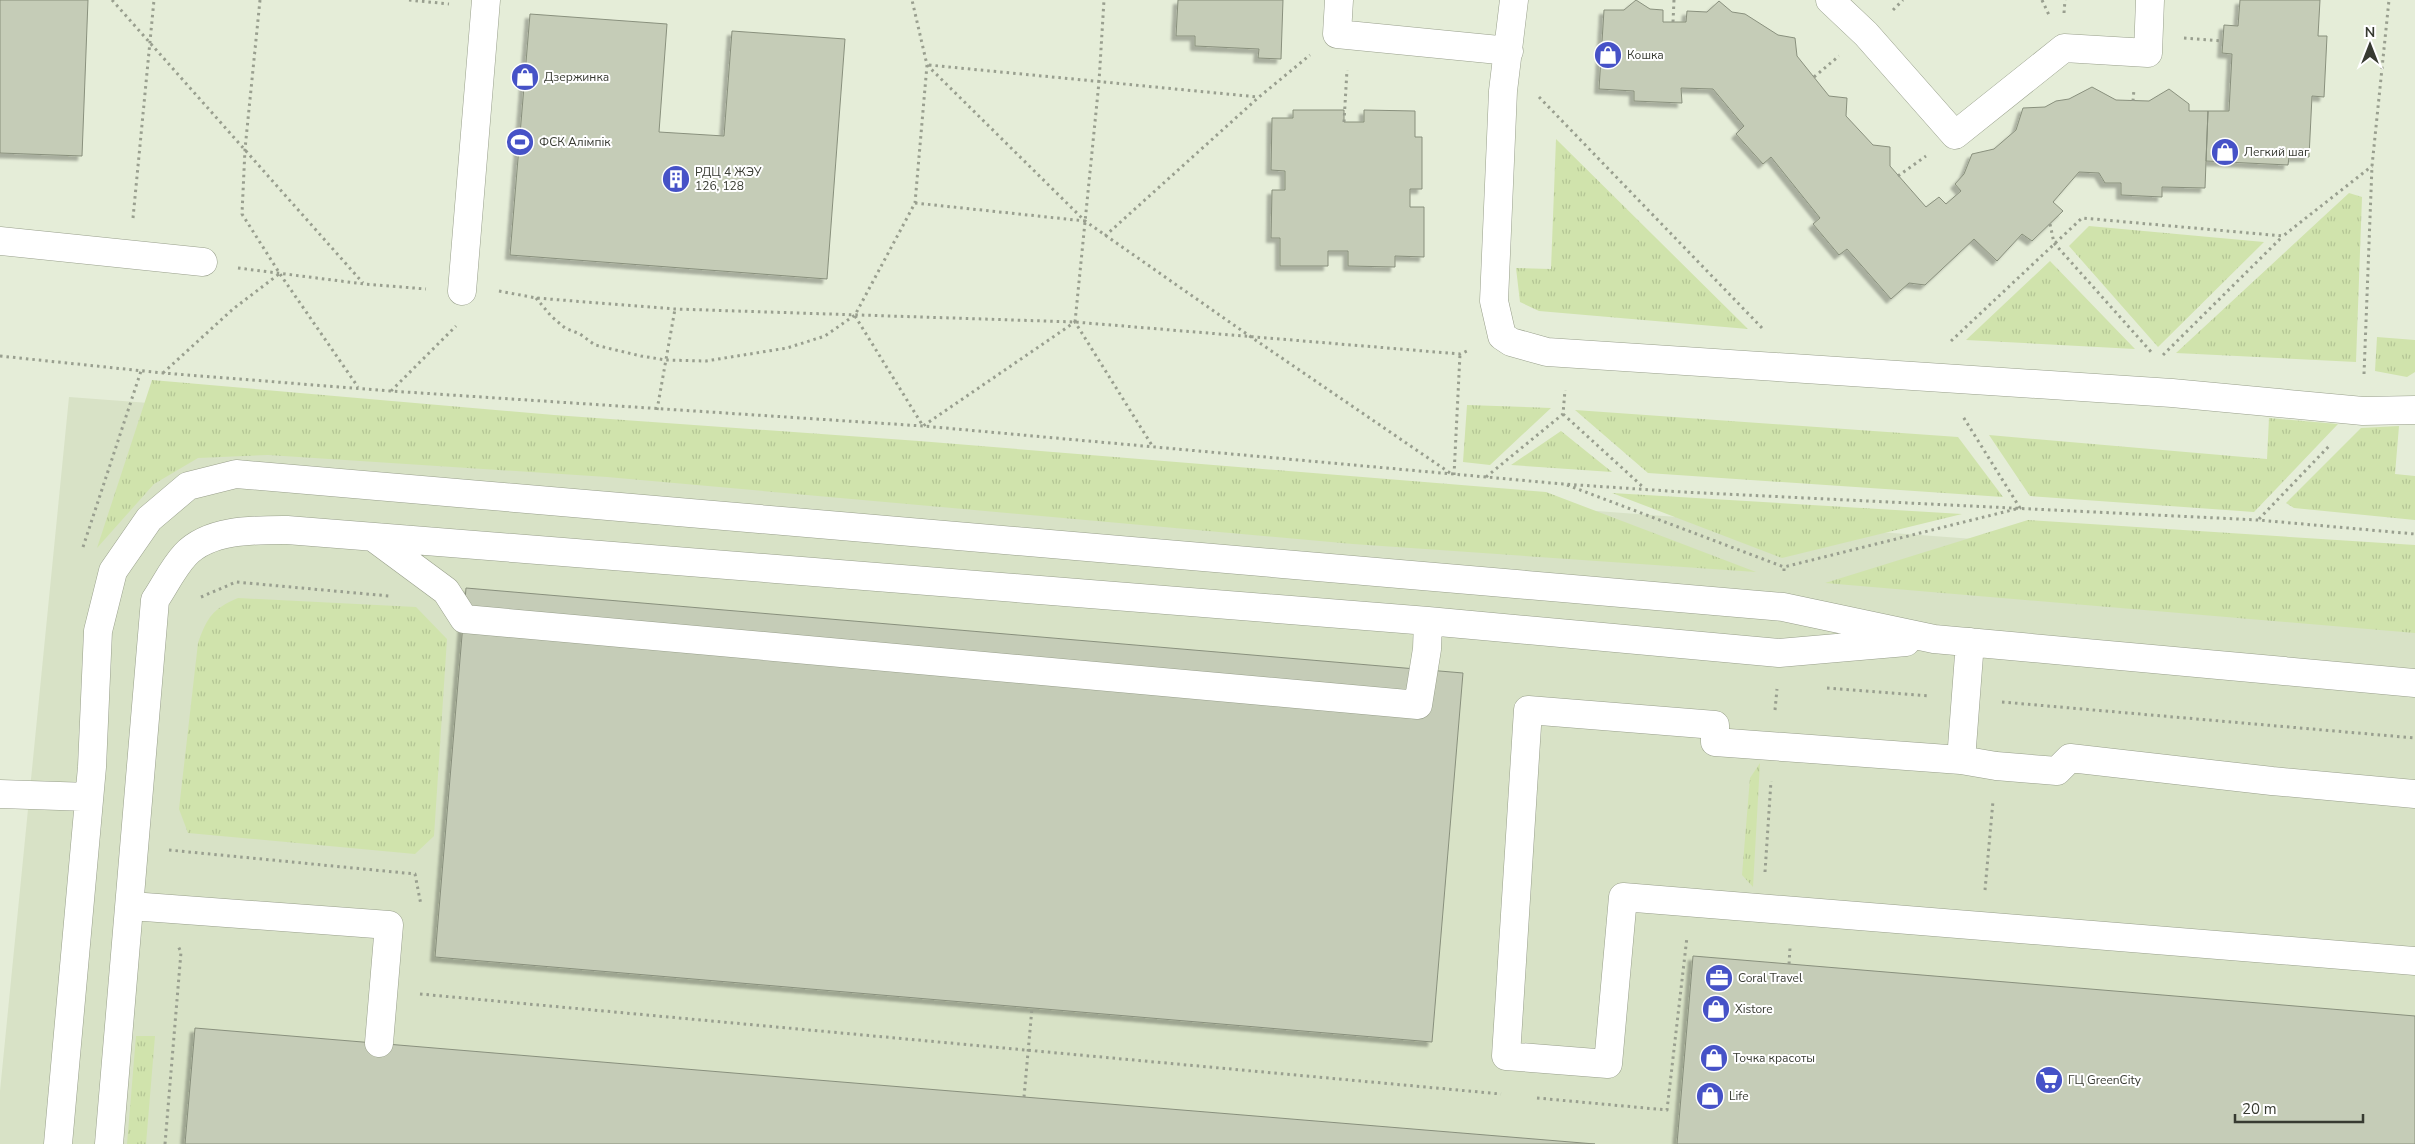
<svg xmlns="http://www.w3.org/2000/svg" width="2415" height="1144" font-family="'Nunito Sans',sans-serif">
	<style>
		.built { fill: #d8e2c6 }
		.grass { fill: url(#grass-tufts) }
		.building { fill: #c5ccb7; stroke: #89907d; filter: url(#shadow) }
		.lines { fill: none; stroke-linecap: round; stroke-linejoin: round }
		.minor-casing { stroke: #989f8b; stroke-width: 29 }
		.path { stroke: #999f8f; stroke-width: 3; stroke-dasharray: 2.5 4; stroke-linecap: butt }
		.minor { stroke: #fff; stroke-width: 28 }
		.path-bridge { stroke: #999f8f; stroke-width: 3; stroke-dasharray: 2.5 4; stroke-linecap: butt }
		.labels { text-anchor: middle; stroke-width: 4; stroke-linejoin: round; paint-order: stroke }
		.poi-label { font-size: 12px; fill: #373a31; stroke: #fff; text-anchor: start }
	</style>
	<defs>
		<pattern id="grass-tufts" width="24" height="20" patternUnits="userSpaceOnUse" patternTransform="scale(1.25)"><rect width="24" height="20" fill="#d0e3ac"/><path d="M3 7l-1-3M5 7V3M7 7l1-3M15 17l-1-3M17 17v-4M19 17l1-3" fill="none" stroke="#b3c494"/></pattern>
		<filter id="shadow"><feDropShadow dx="-4.5" dy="4.5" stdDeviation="1" flood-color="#0004"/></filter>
	</defs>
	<rect width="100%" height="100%" fill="#e5edd8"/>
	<!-- built -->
	<path class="built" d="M69 397 2415 572V1144H0V1091Z"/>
	<!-- grass -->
	<path class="grass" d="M1556 139 1748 329 1539 311 1520 302 1516 268 1551 269Z
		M2349 193 2362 197 2356 362 2176 353Z
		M2089 226 2264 242 2158 347 2069 246Z
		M2050 261 2135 349 1966 340Z
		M2377 337 2415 340V372L2407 377 2375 371Z
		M152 380 554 415 919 441 1546 492 1756 572 1353 544 607 477 268 455 198 458 154 484 97 548Z
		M1467 405 1551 408 1490 465 1463 462Z
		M1575 410 1958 437 2003 497 1648 473Z
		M2269 418 2338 424 2254 512 2030 496 1989 435 2267 459Z
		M2399 426 2395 474 2415 476V520L2294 508 2286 503 2361 428Z
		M1561 431 1612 472 1511 465Z
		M1612 493 1962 514 1782 558Z
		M2028 520 2415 545V633L1825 583Z
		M238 598 416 607 447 639 434 836 415 854 188 833 179 809 198 643C207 618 212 609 238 598Z
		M1760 763 1753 887 1742 875 1750 778Z
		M136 1036H155L146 1144H127Z"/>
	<!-- building -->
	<path class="building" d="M0 0H88L82 156 0 153Z
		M1178 0H1283L1281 59 1258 58 1259 49 1195 46V36H1176Z
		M1636 0 1650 9 1663 10V22H1686L1687 11 1707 12 1719 1 1732 12 1745 14 1778 35 1795 38 1797 56 1829 96 1847 98 1846 116 1873 145 1890 147V166L1926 207 1939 197 1946 204 1961 191 1955 184 1964 174 1972 154 1994 149 2016 130 2023 108 2045 107 2056 101 2069 99 2092 87 2116 100 2149 101 2169 89 2189 104V111H2208L2205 188 2162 187V197L2121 195V183H2105L2099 173 2079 172 2053 202 2063 211 2032 241 2022 234 1997 261 1974 239 1925 285 1909 283 1891 299 1847 249 1839 255 1813 224 1820 218 1771 157 1763 164 1736 134 1744 126 1713 89 1681 88 1682 103 1634 101V91L1599 89 1604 10H1624Z
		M2240 0H2320L2318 36H2327L2324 97 2312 96 2309 157H2289L2288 165 2206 161 2208 111H2229L2232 54 2222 53 2224 25 2238 26Z
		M530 14 667 24 659 132 724 136 732 31 845 39 827 279 510 255Z
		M1293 110H1344V122H1364V110L1415 111V137H1422V189H1410V207H1424V257L1395 256V267L1348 266V251H1328V266H1280V238H1271L1272 190H1285V171L1271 170 1272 118H1293Z
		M466 588 1463 673 1432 1042 435 957Z
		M1693 956 2415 1016V1144H1677Z
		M195 1028 793 1078 1595 1144H185Z"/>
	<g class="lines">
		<defs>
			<path id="minor" d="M1339 0 1337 34 1509 51
				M1514 0 1503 91 1494 301 1502 336 1511 342 1547 352 2172 393 2363 411 2415 410
				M1830 0 1866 34 1955 135 2064 48 2148 53 2150 0
				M0 241 203 262
				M462 291 486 0
				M373 537 446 591 464 619 1418 705 1427 649 1428 621
				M1961 760 1970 642
				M0 794 89 797
				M2415 794 2272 781 2070 758 2057 771 1996 766 1961 760 1715 742V725L1528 710 1506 1056 1608 1064 1623 897 2415 961
				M131 906 389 925 379 1043
				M58 1144 92 767 98 631 113 571 149 519 188 486 236 474 1783 607 1934 639 2415 683
				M109 1144 155 600C165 585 173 568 185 555 209 529 255 530 287 530L1428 621 1779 653 1906 642"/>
		</defs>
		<!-- minor casing -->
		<use href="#minor" class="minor-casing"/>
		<!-- path -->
		<path class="path" d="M112 0 363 283
			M260 0 245 149 242 214 280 274 358 387
			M409 0 449 4
			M2042 0 2049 15
			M1893 10 1903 0
			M2064 13 2065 0
			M1673 22 1674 0
			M2184 38 2223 41
			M927 65 1085 221 1251 337 1453 475
			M929 65 1258 97
			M1814 77 1839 56
			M1539 97 1763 329
			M2133 101 2134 89
			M1344 122 1347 70
			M1898 176 1926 156
			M915 203 1085 221
			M133 218 154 0
			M2050 224 2054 243 2153 354
			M1105 236 1259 97 1310 55
			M238 268 364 284 426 289
			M499 291 536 298 675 309 1075 322 1460 354 1469 350
			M536 298 551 316 565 328 580 334 595 345 641 356 666 360 706 361 787 348 825 336 855 315 915 203 927 65 912 0
			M855 316 923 426 1075 322 1153 447
			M1075 322 1099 82 1104 0
			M1951 341 2082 218 2283 236 2372 166
			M2163 355 2283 236
			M0 356 163 373 390 391 923 426 1563 484 1683 492 2258 520 2415 534
			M163 373 233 309 279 274
			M2364 374 2372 166 2389 0
			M391 391 456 326
			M657 410 675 309
			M1563 414 1643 487
			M1454 475 1460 354
			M1486 477 1563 414 1565 390
			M1567 485 1784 567
			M2259 519 2331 444
			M83 547 141 371
			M1784 571V567L2020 508 1962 415
			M201 597 236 582 389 596
			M1827 688 1930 696
			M2002 702 2415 738
			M1775 710 1777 689
			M169 850 415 874 421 905
			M1765 872 1771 781
			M1985 890 1993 801
			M1789 964 1790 948
			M420 994 1501 1094
			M1537 1098 1667 1110 1687 937
			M165 1144 181 952 178 946"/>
		<!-- minor -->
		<use href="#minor" class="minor"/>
		<!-- path-bridge -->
		<path class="path-bridge" d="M1024 1097 1032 1008"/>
	</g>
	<!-- icons -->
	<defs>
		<symbol id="shop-disc" viewBox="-11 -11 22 22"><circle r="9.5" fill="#4652c7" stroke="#fff"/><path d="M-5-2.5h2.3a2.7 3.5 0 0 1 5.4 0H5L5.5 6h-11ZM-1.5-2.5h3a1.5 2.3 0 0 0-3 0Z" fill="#fff"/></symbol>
		<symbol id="stadium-disc" viewBox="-11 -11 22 22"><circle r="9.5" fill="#4652c7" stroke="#fff"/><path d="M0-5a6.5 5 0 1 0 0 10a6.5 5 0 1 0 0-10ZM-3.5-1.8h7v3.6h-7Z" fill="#fff"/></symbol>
		<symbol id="building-disc" viewBox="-11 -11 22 22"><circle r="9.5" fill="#4652c7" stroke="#fff"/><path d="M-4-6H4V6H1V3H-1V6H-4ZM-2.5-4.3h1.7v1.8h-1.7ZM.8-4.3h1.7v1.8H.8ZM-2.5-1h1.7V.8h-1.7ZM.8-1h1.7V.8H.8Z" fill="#fff"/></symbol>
		<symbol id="office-disc" viewBox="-11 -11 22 22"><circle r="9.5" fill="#4652c7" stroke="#fff"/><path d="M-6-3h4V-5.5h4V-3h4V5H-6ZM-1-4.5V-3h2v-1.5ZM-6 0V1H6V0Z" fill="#fff"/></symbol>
		<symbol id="supermarket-disc" viewBox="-11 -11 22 22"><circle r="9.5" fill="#4652c7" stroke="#fff"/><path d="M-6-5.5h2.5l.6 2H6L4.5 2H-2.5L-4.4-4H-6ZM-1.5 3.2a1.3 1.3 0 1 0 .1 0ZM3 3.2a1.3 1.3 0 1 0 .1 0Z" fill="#fff"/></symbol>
	</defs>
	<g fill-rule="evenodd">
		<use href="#shop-disc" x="1592" y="39" width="32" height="32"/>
		<use href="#shop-disc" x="509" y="61" width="32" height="32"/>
		<use href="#stadium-disc" x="504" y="126" width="32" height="32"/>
		<use href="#shop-disc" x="2209" y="136" width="32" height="32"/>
		<use href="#building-disc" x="660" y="163" width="32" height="32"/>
		<use href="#office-disc" x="1703" y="962" width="32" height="32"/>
		<use href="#shop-disc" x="1700" y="993" width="32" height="32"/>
		<use href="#shop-disc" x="1698" y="1042" width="32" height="32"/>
		<use href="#supermarket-disc" x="2033" y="1064" width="32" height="32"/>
		<use href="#shop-disc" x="1694" y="1080" width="32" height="32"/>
	</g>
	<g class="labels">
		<!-- poi labels -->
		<g class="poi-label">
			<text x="1627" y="59">Кошка</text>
			<text x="544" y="81">Дзержинка</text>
			<text x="539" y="146">ФСК Алімпік</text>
			<text x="2244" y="156">Легкий шаг</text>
			<text x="695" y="176">РДЦ 4 ЖЭУ<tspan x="695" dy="14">126, 128</tspan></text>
			<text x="1738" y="982">Coral Travel</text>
			<text x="1735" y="1013">Xistore</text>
			<text x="1733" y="1062">Точка красоты</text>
			<text x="2068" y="1084">ГЦ GreenCity</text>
			<text x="1729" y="1100">Life</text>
		</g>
	</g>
	<!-- north arrow -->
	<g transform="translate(2370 45)" stroke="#ffffff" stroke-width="4" paint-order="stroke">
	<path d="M0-4L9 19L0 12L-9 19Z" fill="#373a31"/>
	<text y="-8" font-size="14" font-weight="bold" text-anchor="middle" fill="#373a31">N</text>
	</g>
	<!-- scale -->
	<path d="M2235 1114v8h128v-8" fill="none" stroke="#373a31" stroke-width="2.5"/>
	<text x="2242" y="1114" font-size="15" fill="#373a31" stroke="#ffffff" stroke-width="4" paint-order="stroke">20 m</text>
</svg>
